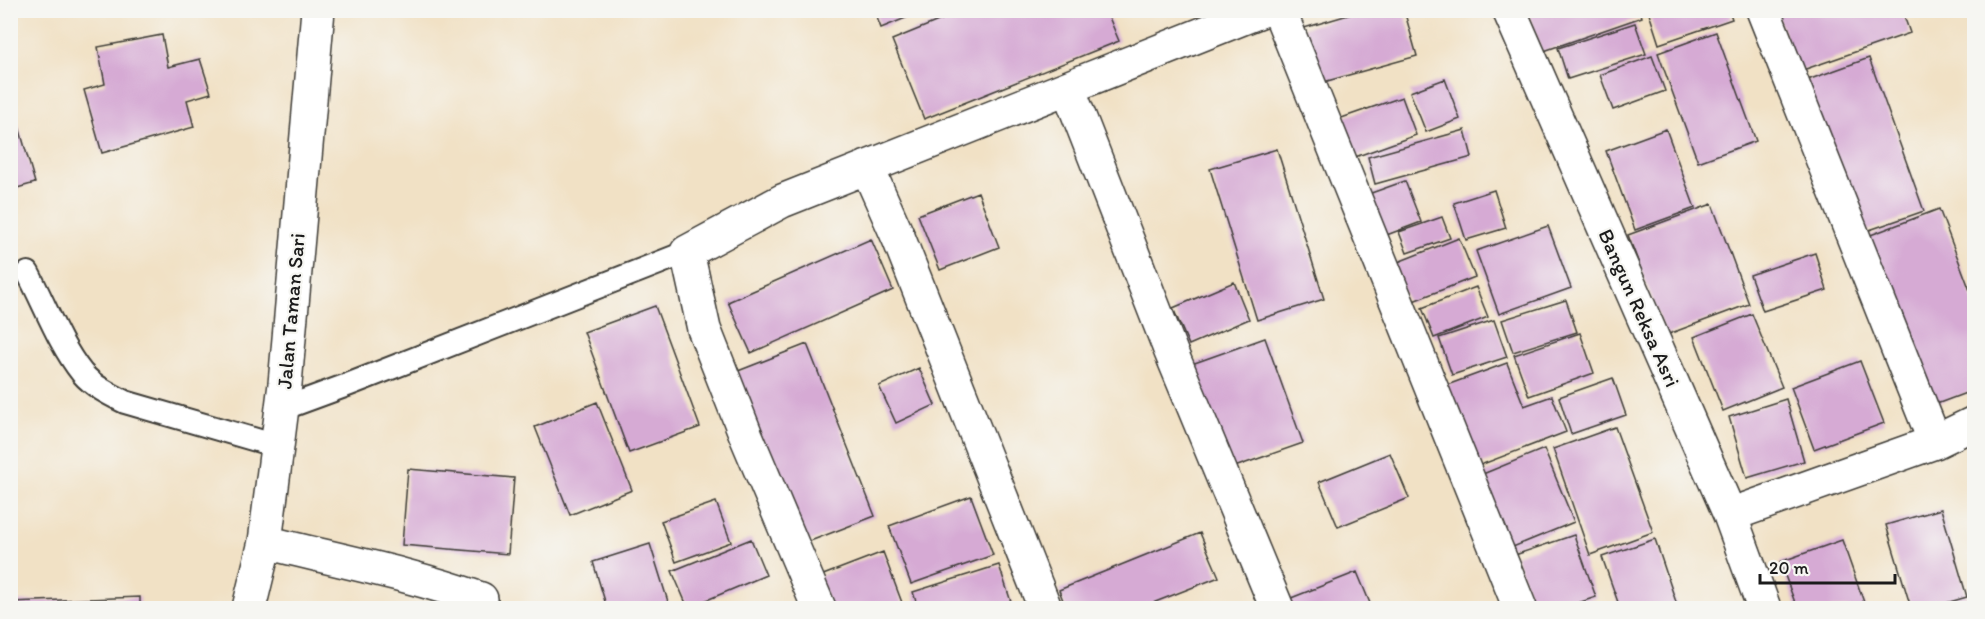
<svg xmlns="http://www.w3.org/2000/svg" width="1985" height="619" font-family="Itim,sans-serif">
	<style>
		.building { fill: #d6aad4 }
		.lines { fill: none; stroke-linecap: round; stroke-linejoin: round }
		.service-casing { stroke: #3c3a35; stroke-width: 26 }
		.minor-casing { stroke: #3c3a35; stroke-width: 36 }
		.tertiary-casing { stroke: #3c3a35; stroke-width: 36 }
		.service { stroke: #fff; stroke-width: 22 }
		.minor { stroke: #fff; stroke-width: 33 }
		.tertiary { stroke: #fff; stroke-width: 33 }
		.labels { text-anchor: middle; stroke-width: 4.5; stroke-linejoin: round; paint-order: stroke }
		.street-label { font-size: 21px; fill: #1c1c1c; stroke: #f6f6f2 }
	</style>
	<rect width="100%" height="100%" fill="#f6f6f2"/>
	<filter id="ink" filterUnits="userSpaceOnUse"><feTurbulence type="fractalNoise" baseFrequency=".0167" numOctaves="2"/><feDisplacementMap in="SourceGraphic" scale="12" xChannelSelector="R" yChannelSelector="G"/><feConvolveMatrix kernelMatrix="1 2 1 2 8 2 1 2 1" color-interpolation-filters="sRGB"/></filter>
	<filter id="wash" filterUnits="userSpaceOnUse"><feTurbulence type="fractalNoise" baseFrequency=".008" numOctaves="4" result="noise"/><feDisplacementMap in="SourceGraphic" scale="24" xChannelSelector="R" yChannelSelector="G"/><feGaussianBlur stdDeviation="1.35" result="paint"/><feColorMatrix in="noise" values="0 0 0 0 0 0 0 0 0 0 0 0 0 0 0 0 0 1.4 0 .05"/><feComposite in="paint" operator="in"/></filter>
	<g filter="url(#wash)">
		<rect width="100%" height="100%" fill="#f1e1c5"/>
		<g id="blocks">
			<!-- building -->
			<path class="building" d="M874 10H923V11L881 28Z
				M965 10H1106L1119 41 924 119 892 40Z
				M1365 10H1404L1417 56 1320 83 1304 28Z
				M1542 10H1640L1642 17 1541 52 1529 15Z
				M1648 10H1729L1732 19 1659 44Z
				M1776 10H1902L1910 33 1797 72Z
				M1635 23 1646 54 1568 79 1558 48Z
				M1716 32 1756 141 1698 162 1658 53Z
				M162 35 168 67 200 59 211 93 187 100 194 127 102 153 84 90 105 84 98 47Z
				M1652 56 1665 91 1613 110 1600 75Z
				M1869 58 1924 211 1855 235 1802 82Z
				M1445 79 1460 119 1426 132 1410 92Z
				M10 95 35 183 10 190Z
				M1402 97 1416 135 1344 161 1330 122Z
				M1666 129 1695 208 1635 230 1606 151Z
				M1465 130 1472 157 1375 184 1368 157Z
				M1277 149 1324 299 1257 320 1210 169Z
				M1405 181 1421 222 1376 239 1360 197Z
				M1494 190 1506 228 1466 240 1454 203Z
				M978 192 999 247 940 270 918 215Z
				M1712 204 1749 304 1666 335 1628 235Z
				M1939 209 1974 301V390L1934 405 1868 236Z
				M1442 217 1450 238 1407 253 1399 232Z
				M1548 226 1571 288 1499 314 1476 251Z
				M1459 238 1475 277 1408 303 1393 264Z
				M871 239 893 290 751 353 728 302Z
				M1815 253 1827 290 1763 311 1750 275Z
				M1234 282 1249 319 1189 345 1173 308Z
				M1476 287 1488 317 1434 338 1422 308Z
				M1566 300 1577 332 1513 352 1502 320Z
				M655 306 700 427 629 453 584 332Z
				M1752 314 1782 387 1723 411 1694 337Z
				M1494 320 1507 357 1452 375 1439 338Z
				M1580 333 1594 373 1529 396 1514 355Z
				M1265 338 1303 443 1226 470 1189 365Z
				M807 344 875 516 800 545 733 373Z
				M1860 361 1884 423 1814 449 1791 387Z
				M1507 363 1524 406 1552 396 1566 432 1470 469 1439 388Z
				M919 368 935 405 896 423 879 386Z
				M1613 378 1626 415 1571 434 1559 397Z
				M1786 399 1804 461 1747 478 1729 417Z
				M597 402 632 490 570 515 535 427Z
				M1615 427 1653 532 1590 555 1553 449Z
				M1544 449 1574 522 1508 549 1478 476Z
				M1390 453 1409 498 1338 527 1319 482Z
				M408 469 514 478 508 554 402 545Z
				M971 496 993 555 911 584 889 526Z
				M716 502 731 542 676 562 661 521Z
				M1941 509 1967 597 1929 608H1911L1886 525Z
				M1200 533 1219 577 1140 608H1066L1059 590Z
				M1574 535 1596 597 1563 608H1534L1515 555Z
				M751 539 766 575 688 608 672 571Z
				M1655 539 1678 608H1620L1602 557Z
				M1842 540 1866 608H1797L1780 562Z
				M650 544 670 608H607L593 562Z
				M883 552 904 608H831L818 577Z
				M999 565 1013 608H918L913 592Z
				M1357 572 1372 608H1283L1281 602Z
				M140 597V608H10V602Z"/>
		</g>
	</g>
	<g filter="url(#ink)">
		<use href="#blocks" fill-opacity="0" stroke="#3c3a35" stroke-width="1.5"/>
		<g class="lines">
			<defs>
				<path id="service" d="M28 273C45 305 59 344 82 373 93 386 109 394 125 402L277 446
					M282 409 350 384 687 252"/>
				<path id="minor" d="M1279 10 1520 608
					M1509 10 1730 515 1764 608
					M1763 10 1935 442
					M1068 88 1171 352 1277 608
					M867 167 899 239 1045 608
					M1730 515 1935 442 1974 423
					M265 542C337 560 411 574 481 599
					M819 608 747 438 704 329 687 252 782 201 1263 10"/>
				<path id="tertiary" d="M249 608 265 542 285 384 318 10"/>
			</defs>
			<!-- service casing -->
			<use href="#service" class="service-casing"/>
			<!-- minor casing -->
			<use href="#minor" class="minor-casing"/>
			<!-- tertiary casing -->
			<use href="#tertiary" class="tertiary-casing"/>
			<!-- service -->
			<use href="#service" class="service"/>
			<!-- minor -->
			<use href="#minor" class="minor"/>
			<!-- tertiary -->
			<use href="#tertiary" class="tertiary"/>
		</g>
	</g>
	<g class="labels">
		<!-- street labels -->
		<g class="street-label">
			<text transform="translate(1639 308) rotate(66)" y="7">Bangun Reksa Asri</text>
			<text transform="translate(291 311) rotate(-85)" y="7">Jalan Taman Sari</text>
		</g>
	</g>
	<!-- margin -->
	<rect width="1985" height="619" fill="none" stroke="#f6f6f2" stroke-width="36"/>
	<!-- scale -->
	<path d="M1760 574v9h135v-9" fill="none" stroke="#1c1c1c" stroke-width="3"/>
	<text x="1769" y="574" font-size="18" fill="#1c1c1c" stroke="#f6f6f2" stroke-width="4.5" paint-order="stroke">20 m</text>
</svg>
